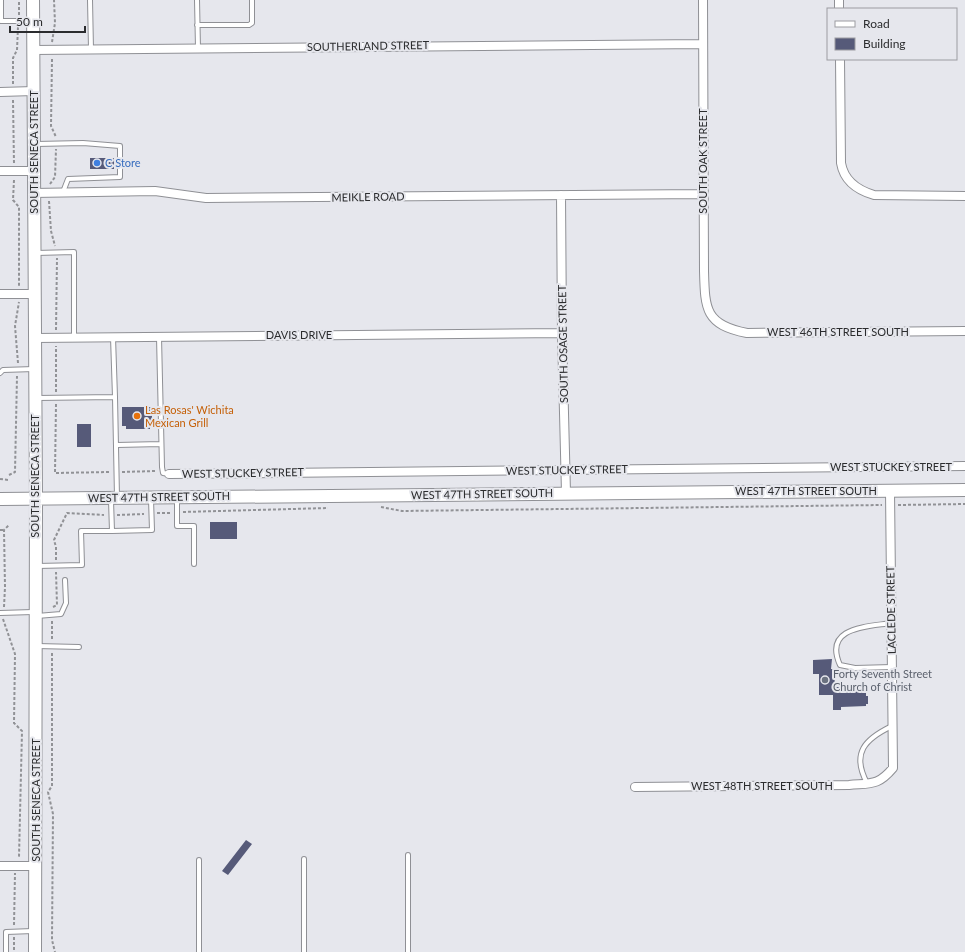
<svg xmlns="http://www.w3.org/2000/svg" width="965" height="952" font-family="Lato,sans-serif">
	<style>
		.building { fill: #565a79 }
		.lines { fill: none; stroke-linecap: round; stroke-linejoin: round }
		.lane-casing { stroke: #8f9095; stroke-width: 6 }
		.street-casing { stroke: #8f9095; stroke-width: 10 }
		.secondary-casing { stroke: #8f9095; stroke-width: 14 }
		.path { stroke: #919296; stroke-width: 2; stroke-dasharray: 3 2; stroke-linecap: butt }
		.lane { stroke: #fff; stroke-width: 4 }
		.street { stroke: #fff; stroke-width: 8 }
		.secondary { stroke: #fff; stroke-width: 12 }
		.shop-dot { fill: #3f7fe0; stroke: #e6e7ed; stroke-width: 1.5 }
		.food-dot { fill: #e8710a; stroke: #e6e7ed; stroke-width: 1.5 }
		.worship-dot { fill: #6b7280; stroke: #e6e7ed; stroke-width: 1.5 }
		.labels { text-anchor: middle; stroke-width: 4; stroke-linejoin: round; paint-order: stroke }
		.street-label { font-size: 11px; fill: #2b2c2e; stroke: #e6e7ed }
		.shop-label { font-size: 11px; fill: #366cbe; stroke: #e6e7ed; text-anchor: start }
		.food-label { font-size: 11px; fill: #c56008; stroke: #e6e7ed; text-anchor: start }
		.worship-label { font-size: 11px; fill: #5b616d; stroke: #e6e7ed; text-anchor: start }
	</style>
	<rect width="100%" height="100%" fill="#e6e7ed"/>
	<!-- building -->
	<path class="building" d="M90 158H114V169H90Z
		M122 407H152V426H150V429H126V426H122Z
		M77 424H91V447H77Z
		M210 522H237V539H210Z
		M832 659 831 669H834L835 687H866V696H868V704H866V706L841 707V710H833V695H819V674H813V660Z
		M246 840 252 844 228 875 222 871Z"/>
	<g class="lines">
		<defs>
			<path id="lane" d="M1 0V21H31
				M90 0 91 49
				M197 0 198 48
				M197 25H249L252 23V0
				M36 144 83 143 120 146V177L68 179 63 192
				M36 253 74 252V337
				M113 337 115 397
				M159 337 162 467 163 473 169 474
				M0 373 3 370 34 369
				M37 398 115 397 117 497
				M117 445 161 444
				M177 499V526H194V564
				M111 500 112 531 152 530 151 499
				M37 566 82 565 81 531H112
				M0 613 33 612
				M37 616 61 614 66 603 65 580
				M891 623C866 627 823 627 840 665L855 668 892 667
				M37 646 79 647
				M867 783C851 753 865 739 892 726
				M199 860V952
				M6 952V932L33 931
				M304 952V859
				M408 952V855"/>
			<path id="street" d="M703 0 704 271C705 309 705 325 747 333L965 331
				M839 0V9
				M33 50 703 44
				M840 59 841 163C844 181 857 190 874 195L965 196
				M0 92 34 91
				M0 171H33
				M33 193 155 191 206 198 704 194
				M561 195 562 333 566 493
				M0 294H34
				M35 338 562 333
				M169 474 965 466
				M635 787 849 785C871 783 878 786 893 768L890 491
				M0 866H35"/>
			<path id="secondary" d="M33 0 36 499 35 952
				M0 499 965 490"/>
		</defs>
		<!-- lane casing -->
		<use href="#lane" class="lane-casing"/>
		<!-- street casing -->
		<use href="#street" class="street-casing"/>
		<!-- secondary casing -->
		<use href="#secondary" class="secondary-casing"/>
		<!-- path -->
		<path class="path" d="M19 15V0
			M52 42 55 23 54 0
			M52 59 51 126 56 137
			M13 84V58L17 50 18 27
			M13 100 14 164
			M14 180 13 200 19 207V286
			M50 184 55 177 56 149
			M49 201 51 231 55 246
			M56 330 57 258
			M18 363 15 326 19 302
			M56 392V346
			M56 404 55 473 110 472
			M122 472 156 471
			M9 475 15 472 17 376
			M0 479 9 480
			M898 505 965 504
			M381 507 402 511 882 505
			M183 512 328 508
			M157 513H170
			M117 515 144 514
			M0 530H4
			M56 560V547L54 540 67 513 104 515
			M4 607 5 587 4 530 9 525
			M53 607 57 605 56 572
			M3 619 15 654 14 723 22 731 19 857
			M52 621V641
			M52 653V786L48 792 53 814 52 940 55 952
			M14 925 15 873
			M14 937V952"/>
		<!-- lane -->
		<use href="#lane" class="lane"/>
		<!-- street -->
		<use href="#street" class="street"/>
		<!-- secondary -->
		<use href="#secondary" class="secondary"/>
	</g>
	<!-- markers -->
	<circle class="shop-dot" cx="97" cy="163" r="4"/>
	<circle class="food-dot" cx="137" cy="416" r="4"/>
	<circle class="worship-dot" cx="825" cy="680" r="4"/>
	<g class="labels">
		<!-- street labels -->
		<g class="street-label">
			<text transform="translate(368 46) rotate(-1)" y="4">SOUTHERLAND STREET</text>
			<text transform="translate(34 152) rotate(-90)" y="4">SOUTH SENECA STREET</text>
			<text transform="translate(703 161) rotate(-90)" y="4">SOUTH OAK STREET</text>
			<text transform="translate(368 197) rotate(-1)" y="4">MEIKLE ROAD</text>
			<text x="838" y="336">WEST 46TH STREET SOUTH</text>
			<text x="299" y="339">DAVIS DRIVE</text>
			<text transform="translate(563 344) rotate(-91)" y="4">SOUTH OSAGE STREET</text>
			<text x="891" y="471">WEST STUCKEY STREET</text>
			<text transform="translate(567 470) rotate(-1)" y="4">WEST STUCKEY STREET</text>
			<text transform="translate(243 473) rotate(-1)" y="4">WEST STUCKEY STREET</text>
			<text transform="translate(35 476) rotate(-90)" y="4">SOUTH SENECA STREET</text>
			<text x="806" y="495">WEST 47TH STREET SOUTH</text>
			<text transform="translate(482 494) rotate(-1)" y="4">WEST 47TH STREET SOUTH</text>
			<text transform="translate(159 497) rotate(-1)" y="4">WEST 47TH STREET SOUTH</text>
			<text transform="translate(891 610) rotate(-91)" y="4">LACLEDE STREET</text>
			<text x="762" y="790">WEST 48TH STREET SOUTH</text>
			<text transform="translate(36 800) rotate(-90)" y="4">SOUTH SENECA STREET</text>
		</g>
		<!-- shop labels -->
		<g class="shop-label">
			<text x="105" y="167">C Store</text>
		</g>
		<!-- food labels -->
		<g class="food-label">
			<text x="145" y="414">Las Rosas' Wichita<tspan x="145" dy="13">Mexican Grill</tspan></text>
		</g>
		<!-- worship labels -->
		<g class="worship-label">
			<text x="833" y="678">Forty Seventh Street<tspan x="833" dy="13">Church of Christ</tspan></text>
		</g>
	</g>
	<!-- legend -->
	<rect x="827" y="8" width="130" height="52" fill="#e6e7ed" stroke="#9b9ca1"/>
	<rect x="835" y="21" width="20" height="6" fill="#ffffff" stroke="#9b9ca1"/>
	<text x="863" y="28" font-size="12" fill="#2b2c2e">Road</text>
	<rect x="835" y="38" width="20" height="12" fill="#565a79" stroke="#9b9ca1"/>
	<text x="863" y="48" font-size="12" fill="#2b2c2e">Building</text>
	<!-- scale -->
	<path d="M10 26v6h75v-6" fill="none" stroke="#2b2c2e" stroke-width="2"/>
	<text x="16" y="26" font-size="12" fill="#2b2c2e" stroke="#e6e7ed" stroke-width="3" paint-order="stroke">50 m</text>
</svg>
